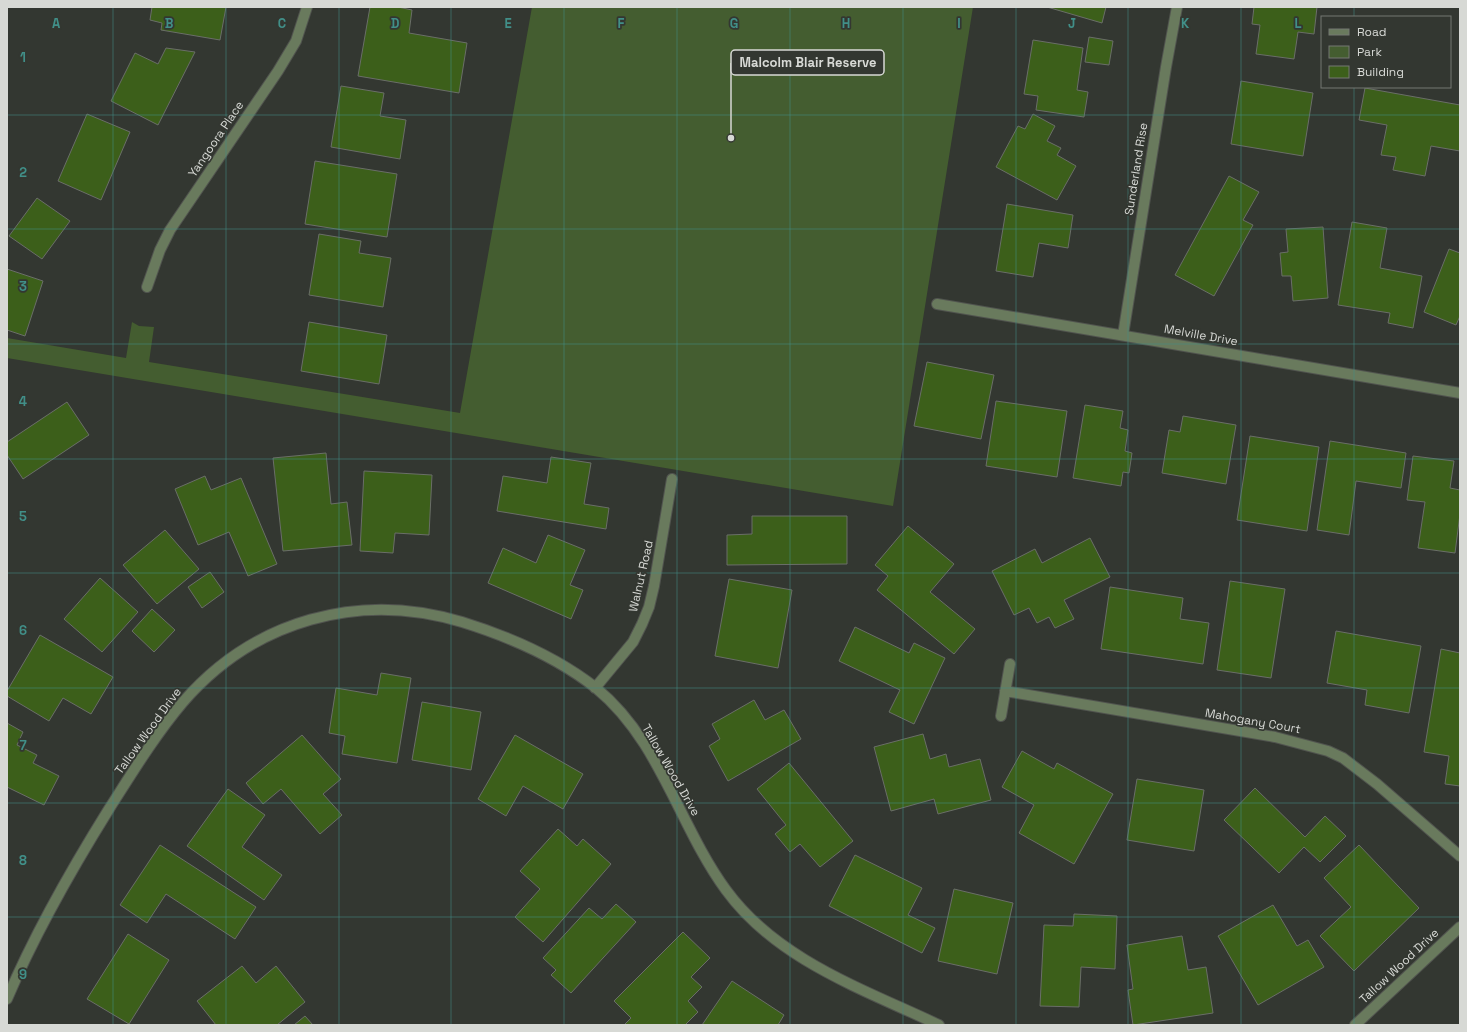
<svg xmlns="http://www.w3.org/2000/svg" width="1467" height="1032" font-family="'Space Grotesk',sans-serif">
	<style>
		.green { fill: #445d30 }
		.building { fill: #3c5f1a; stroke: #6a6e68 }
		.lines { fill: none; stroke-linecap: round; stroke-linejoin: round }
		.minor-casing { stroke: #51544f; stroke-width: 12 }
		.minor { stroke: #697a5d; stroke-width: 10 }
		.grid { fill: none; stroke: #418f88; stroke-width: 1; stroke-opacity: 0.55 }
		.labels { text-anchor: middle; stroke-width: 3.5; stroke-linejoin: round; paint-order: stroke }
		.street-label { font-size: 12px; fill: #d7d9d5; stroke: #333731 }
		.grid-label { font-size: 13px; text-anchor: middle; font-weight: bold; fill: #418f88; stroke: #333731; stroke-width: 3.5; stroke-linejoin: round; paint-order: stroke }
		.leader { fill: none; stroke: #d7d9d5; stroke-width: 1.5 }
		.callout-dot { fill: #d7d9d5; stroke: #333731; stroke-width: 1.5 }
		.callout { fill: #333731; stroke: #d7d9d5; stroke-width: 1.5 }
		.callout-label { font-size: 13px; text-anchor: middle; font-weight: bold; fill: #d7d9d5 }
	</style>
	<rect width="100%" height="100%" fill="#333731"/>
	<!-- green -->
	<path class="green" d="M532 7H973L893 506 7 358V338L126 358 132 322 139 326 154 327 149 362 460 413Z"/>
	<!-- building -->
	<path class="building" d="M152 7H226L220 40 161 30 162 23 150 20Z
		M370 7H398L412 10 409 33 467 43 459 93 358 76Z
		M1047 7H1106L1102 23Z
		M1254 7H1317L1314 34 1298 32 1294 59 1256 54 1260 25 1252 24Z
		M1089 37 1113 41 1109 65 1085 62Z
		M1033 40 1083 48 1077 90 1088 92 1084 117 1036 110 1038 96 1024 94Z
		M166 48 195 52 158 125 111 101 135 53 158 64Z
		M1241 81 1313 93 1303 156 1231 144Z
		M341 86 384 93 380 116 406 120 400 159 331 147Z
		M1365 88 1460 105V151L1431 146 1425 176 1393 170 1396 157 1381 155 1387 125 1359 120Z
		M87 114 130 132 101 200 58 181Z
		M1033 114 1055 126 1047 141 1061 148 1057 155 1076 166 1057 200 996 167 1018 126 1025 129Z
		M315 161 397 174 387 237 305 224Z
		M1229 176 1259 192 1243 220 1253 225 1214 296 1175 275Z
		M37 198 70 221 42 259 9 236Z
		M1007 204 1073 215 1068 248 1039 243 1033 277 996 271Z
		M1352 222 1387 228 1380 268 1422 276 1413 328 1388 323 1390 313 1338 305Z
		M1323 227 1328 298 1293 301 1291 276H1282L1280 253 1288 252 1286 229Z
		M319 234 361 241 359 253 391 258 383 307 309 295Z
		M1449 249 1460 253V316L1456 325 1424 312Z
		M7 269 43 281 25 336 7 330Z
		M309 322 387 335 379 384 301 371Z
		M927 362 994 375 981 439 914 426Z
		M996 401 1067 411 1057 477 986 466Z
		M67 402 89 435 23 479 7 455V442Z
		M1085 405 1123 411 1120 428 1128 430 1125 451 1132 453 1129 473 1123 472 1121 486 1073 478Z
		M1183 416 1236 425 1226 484 1162 473 1169 430 1180 432Z
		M1250 436 1319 447 1307 531 1237 520Z
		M1330 441 1406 453 1401 488 1356 481 1349 535 1317 530Z
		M326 453 331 504 347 502 352 545 283 551 273 458Z
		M1413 456 1454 461 1450 488 1460 490V514L1455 553 1418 548 1425 502 1407 500Z
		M551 457 591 463 584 504 609 508 606 529 497 511 503 476 547 483Z
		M364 471 432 475 429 535 395 533 393 553 360 551Z
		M205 476 211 490 241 478 277 564 248 576 229 532 198 545 175 489Z
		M752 516H847V564L727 565V535L752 534Z
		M908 526 954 564 930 592 975 629 954 654 877 590 888 576 875 565Z
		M165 530 199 569 157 604 123 565Z
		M548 535 585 550 570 585 583 590 571 619 488 583 503 548 536 563Z
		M1090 538 1110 577 1064 600 1074 619 1055 628 1049 617 1037 623 1029 608 1014 615 992 571 1035 549 1042 563Z
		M210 572 224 592 202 608 188 587Z
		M100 578 138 612 102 652 64 619Z
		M729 579 792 590 778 668 715 656Z
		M1230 581 1285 589 1271 678 1217 670Z
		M1110 587 1183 598 1180 619 1209 623 1203 664 1101 649Z
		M152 609 175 630 154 652 132 631Z
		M855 627 909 653 914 643 945 658 914 724 889 712 900 690 839 661Z
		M1336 631 1421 646 1409 713 1365 705 1367 690 1327 683Z
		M40 635 113 677 91 714 63 698 49 721 7 696V691Z
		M1441 649 1460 653V786L1445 784 1449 756 1424 752Z
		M381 673 411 678 397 763 342 754 345 736 329 733 336 688 377 695Z
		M754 700 765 720 784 710 801 739 728 781 709 746 720 739 712 724Z
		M422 702 481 712 471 770 412 760Z
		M7 723 23 732 17 745 37 755 33 763 59 776 44 805 7 787Z
		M923 734 930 759 946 754 949 767 980 759 991 800 938 814 934 799 891 811 874 747Z
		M302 735 341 779 323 794 342 815 320 834 281 789 263 804 246 783Z
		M515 735 583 774 563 809 523 786 506 816 478 799Z
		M1022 751 1054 769 1057 763 1113 794 1074 864 1019 833 1034 805 1002 787Z
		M789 763 853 841 820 867 800 844 790 852 775 834 786 825 757 789Z
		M1137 779 1204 790 1194 851 1127 840Z
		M1255 788 1305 837 1325 816 1346 836 1320 862 1304 847 1279 873 1224 820Z
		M228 789 265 815 242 847 282 875 264 900 187 846Z
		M558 829 577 846 583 839 611 864 543 942 515 917 540 889 520 871Z
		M160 845 256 907 235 939 166 894 147 923 120 905Z
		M1359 845 1419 908 1354 971 1320 936 1351 907 1324 878Z
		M855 855 922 888 908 915 935 928 922 953 829 906Z
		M954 889 1013 903 997 974 938 961Z
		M616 904 636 922 571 993 551 975 556 970 543 958 589 908 602 919Z
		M1273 905 1297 946 1308 940 1324 967 1258 1005 1218 936Z
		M1074 914 1117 916 1115 969 1081 967 1079 1007 1040 1006 1044 925 1073 926Z
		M683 932 710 958 691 977 702 987 688 1001 698 1012 685 1025H624L631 1018 614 1001Z
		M128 934 169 960 129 1024 87 999Z
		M1182 936 1188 970 1206 967 1213 1013 1133 1025 1128 990 1133 989 1127 945Z
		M242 966 256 983 276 966 305 1002 277 1025H216L197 1001Z
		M732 981 784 1015 778 1025H702Z
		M305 1016 313 1025H294Z"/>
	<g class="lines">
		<defs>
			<path id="minor" d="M147 287 160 250 170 230 278 71 296 41 307 7
				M937 304 1460 393
				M1123 335 1166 67 1177 7
				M595 688 633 642 642 624 649 607 654 586 672 479
				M1005 691 1275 737 1328 751 1343 758 1377 784 1460 856
				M1001 716 1010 664
				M7 999C35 933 71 870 109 809 132 773 155 735 183 702 254 620 359 591 462 622 507 636 558 658 596 688 660 740 679 826 726 890 777 960 863 989 939 1025
				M1355 1025 1460 927"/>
		</defs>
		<!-- minor casing -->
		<use href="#minor" class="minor-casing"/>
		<!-- minor -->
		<use href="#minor" class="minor"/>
	</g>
	<!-- grid -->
	<path class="grid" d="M113 7V1025M226 7V1025M339 7V1025M451 7V1025M564 7V1025M677 7V1025M790 7V1025M903 7V1025M1016 7V1025M1128 7V1025M1241 7V1025M1354 7V17M1354 87V1025M7 115H1460M7 229H1460M7 344H1460M7 459H1460M7 573H1460M7 688H1460M7 803H1460M7 917H1460"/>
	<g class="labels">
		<!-- street labels -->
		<g class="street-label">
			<text transform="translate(216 139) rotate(-56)" y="4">Yangoora Place</text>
			<text transform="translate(1136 169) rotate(-81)" y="4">Sunderland Rise</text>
			<text transform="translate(1201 335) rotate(10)" y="4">Melville Drive</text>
			<text transform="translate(641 576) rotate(-77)" y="4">Walnut Road</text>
			<text transform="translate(1253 721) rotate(10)" y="4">Mahogany Court</text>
			<text transform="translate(148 731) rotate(-54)" y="4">Tallow Wood Drive</text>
			<text transform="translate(671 770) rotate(60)" y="4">Tallow Wood Drive</text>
			<text transform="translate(1399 966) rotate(-43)" y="4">Tallow Wood Drive</text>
		</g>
	</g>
	<g class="grid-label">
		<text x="56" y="28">A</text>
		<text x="169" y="28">B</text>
		<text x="282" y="28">C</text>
		<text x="395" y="28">D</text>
		<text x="508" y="28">E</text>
		<text x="621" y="28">F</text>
		<text x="734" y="28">G</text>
		<text x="846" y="28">H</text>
		<text x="959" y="28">I</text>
		<text x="1072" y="28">J</text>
		<text x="1185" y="28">K</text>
		<text x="1298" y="28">L</text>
		<text x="23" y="62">1</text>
		<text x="23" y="177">2</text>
		<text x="23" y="291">3</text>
		<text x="23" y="406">4</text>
		<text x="23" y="521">5</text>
		<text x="23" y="635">6</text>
		<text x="23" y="750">7</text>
		<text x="23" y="865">8</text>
		<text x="23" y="979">9</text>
	</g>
	<!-- callouts -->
	<path class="leader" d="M731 138L731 63"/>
	<circle class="callout-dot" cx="731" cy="138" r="4"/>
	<rect class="callout" x="731" y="50" width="153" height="25" rx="4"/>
	<g class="callout-label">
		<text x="808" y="67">Malcolm Blair Reserve</text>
	</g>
	<!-- border -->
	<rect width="1467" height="1032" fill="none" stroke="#d7d9d5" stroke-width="16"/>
	<!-- legend -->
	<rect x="1321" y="16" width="130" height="72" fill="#333731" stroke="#757873"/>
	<rect x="1329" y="29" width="20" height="6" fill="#697a5d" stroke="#757873"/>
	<text x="1357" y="36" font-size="12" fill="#d7d9d5">Road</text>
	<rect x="1329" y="46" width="20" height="12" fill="#445d30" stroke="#757873"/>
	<text x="1357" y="56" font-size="12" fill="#d7d9d5">Park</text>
	<rect x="1329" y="66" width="20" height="12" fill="#3c5f1a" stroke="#757873"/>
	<text x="1357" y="76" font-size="12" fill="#d7d9d5">Building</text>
</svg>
